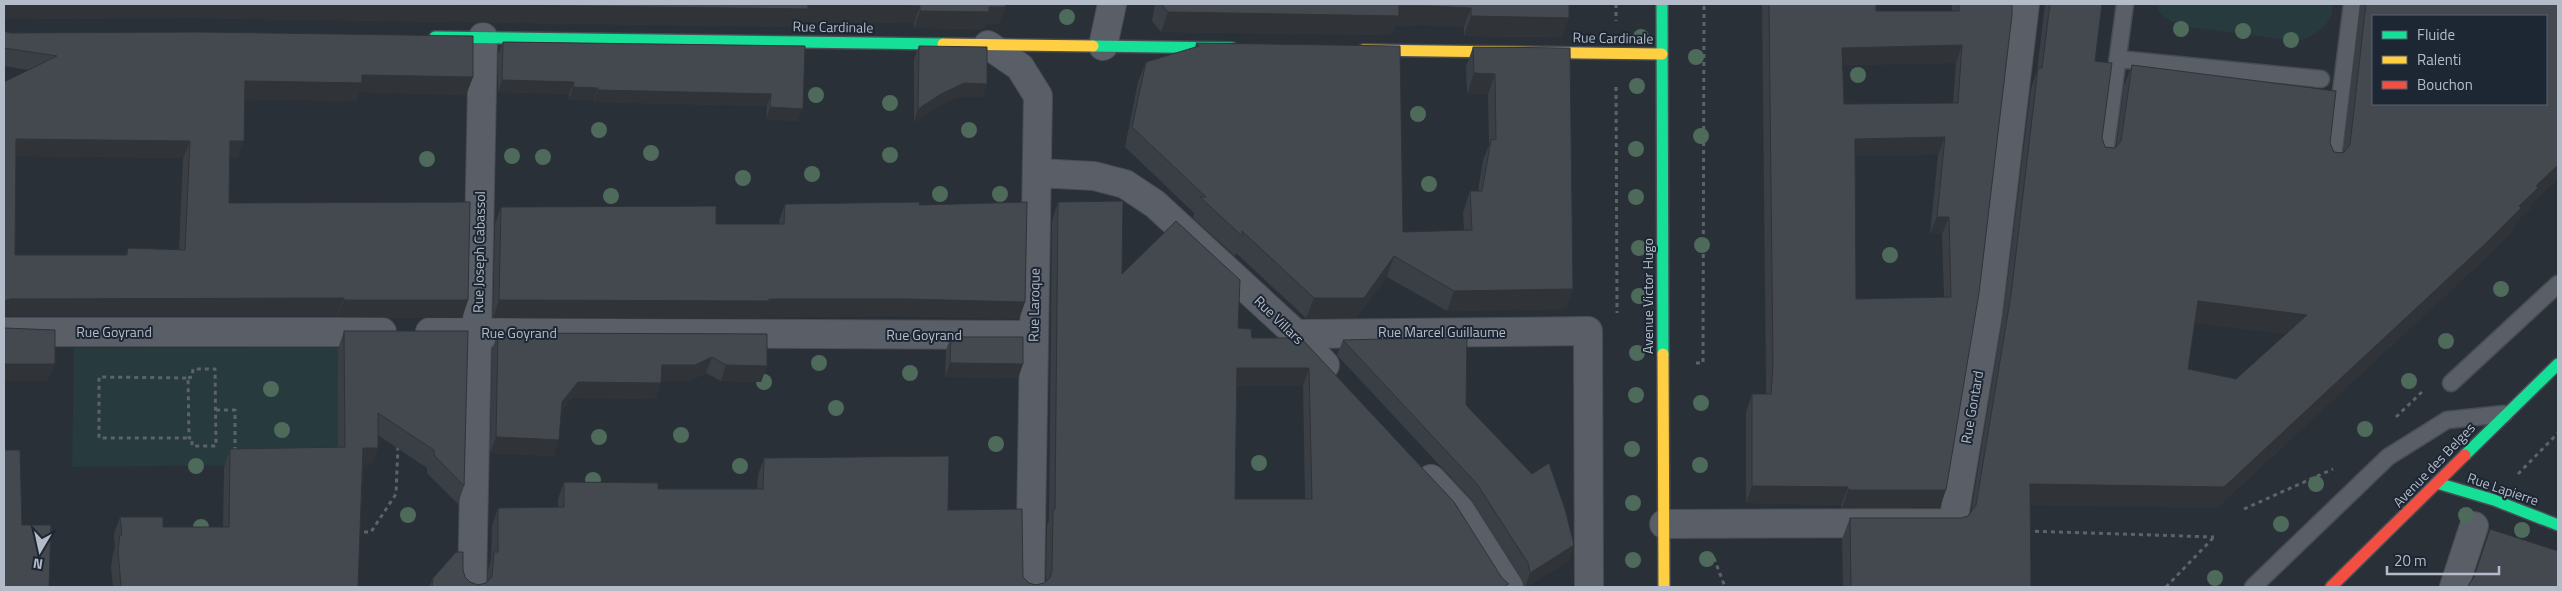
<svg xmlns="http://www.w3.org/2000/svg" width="2562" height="591" font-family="'Titillium Web',sans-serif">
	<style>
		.green { fill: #273a3e }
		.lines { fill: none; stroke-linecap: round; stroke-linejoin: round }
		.lane-casing { stroke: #484c53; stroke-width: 19 }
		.street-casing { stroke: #484c53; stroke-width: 30 }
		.fast-casing { stroke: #484c53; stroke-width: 14 }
		.slow-casing { stroke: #484c53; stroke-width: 14 }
		.jam-casing { stroke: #484c53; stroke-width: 14 }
		.path { stroke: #5d636a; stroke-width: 3; stroke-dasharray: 4 4; stroke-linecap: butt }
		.lane { stroke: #5a5e66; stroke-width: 16 }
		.street { stroke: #5a5e66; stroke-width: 28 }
		.fast { stroke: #16e098; stroke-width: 11 }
		.slow { stroke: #ffcf43; stroke-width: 11 }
		.jam { stroke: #f24e42; stroke-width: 11 }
		.tree { fill: #4e6a5a }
		.wall { fill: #3a3f45; fill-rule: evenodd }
		.shaded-wall { fill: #303338 }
		.building { fill: #444950; stroke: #303338; fill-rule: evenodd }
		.labels { text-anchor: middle; stroke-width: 4; stroke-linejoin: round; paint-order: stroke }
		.street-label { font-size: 14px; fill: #b4bcc9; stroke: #1d2633 }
	</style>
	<rect width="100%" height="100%" fill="#2a3038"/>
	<!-- green -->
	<path class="green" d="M2156 4H2332C2334 25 2315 36 2298 41L2181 26C2170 21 2159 16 2156 4Z
		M338 347V464L72 467 74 348Z"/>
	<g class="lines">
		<defs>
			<path id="lane" d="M2118 59 2321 79
				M2104 160 2125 4
				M2332 165 2352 4
				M2451 383 2558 284
				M2253 587 2388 457 2447 420 2504 414"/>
			<path id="street" d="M988 45 1020 67 1038 96 1030 587
				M1103 46 1112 4
				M1038 173 1094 176 1125 184 1155 204 1296 334 1325 365
				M4 332H382
				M430 332 1033 335
				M1296 334 1588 331 1589 587
				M1431 479 1460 510 1509 587
				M1664 524 1953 523 1988 313 2025 4
				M472 587 483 37
				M2454 587 2474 526"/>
			<path id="fast" d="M1662 4 1663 354
				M435 37 943 44
				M1093 46 1232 48
				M2465 455 2558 364
				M2437 483 2494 500 2558 525"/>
			<path id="slow" d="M943 44 1093 46
				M1363 50 1662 54
				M1663 354 1664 587"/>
			<path id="jam" d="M2331 587 2465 455"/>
		</defs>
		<!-- lane casing -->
		<use href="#lane" class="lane-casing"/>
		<!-- street casing -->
		<use href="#street" class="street-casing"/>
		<!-- fast casing -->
		<use href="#fast" class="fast-casing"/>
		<!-- slow casing -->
		<use href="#slow" class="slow-casing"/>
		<!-- jam casing -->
		<use href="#jam" class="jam-casing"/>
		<!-- path -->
		<path class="path" d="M1616 4V21
			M1616 87 1617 313
			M1696 363H1703L1704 4
			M188 378 192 377 193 369H215L216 446H192V438H189L188 378 99 377V438H189
			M216 410H235V453
			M2396 417 2424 390
			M2518 474 2558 433
			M2244 509 2333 469
			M2027 531 2214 537
			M356 532H371L396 494 398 445
			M1714 558 1725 587
			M2166 587 2214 537"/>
		<!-- lane -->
		<use href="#lane" class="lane"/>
		<!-- street -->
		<use href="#street" class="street"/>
		<!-- fast -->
		<use href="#fast" class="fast"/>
		<!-- slow -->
		<use href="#slow" class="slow"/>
		<!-- jam -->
		<use href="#jam" class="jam"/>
	</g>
	<!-- trees -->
	<g class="tree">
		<circle cx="1067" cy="17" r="8"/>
		<circle cx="2181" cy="29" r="8"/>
		<circle cx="2243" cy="31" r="8"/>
		<circle cx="1641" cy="37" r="8"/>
		<circle cx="2291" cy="40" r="8"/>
		<circle cx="1696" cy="57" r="8"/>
		<circle cx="1858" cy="75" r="8"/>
		<circle cx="1637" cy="86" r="8"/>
		<circle cx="816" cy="95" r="8"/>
		<circle cx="890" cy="103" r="8"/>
		<circle cx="1418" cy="114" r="8"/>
		<circle cx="599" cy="130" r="8"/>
		<circle cx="969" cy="130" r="8"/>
		<circle cx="1701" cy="136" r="8"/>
		<circle cx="1636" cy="149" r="8"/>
		<circle cx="651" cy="153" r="8"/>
		<circle cx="890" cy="155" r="8"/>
		<circle cx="512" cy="156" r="8"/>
		<circle cx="543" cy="157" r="8"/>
		<circle cx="427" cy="159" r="8"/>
		<circle cx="812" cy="174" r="8"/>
		<circle cx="743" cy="178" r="8"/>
		<circle cx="1429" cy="184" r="8"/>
		<circle cx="940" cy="194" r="8"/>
		<circle cx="1000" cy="194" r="8"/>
		<circle cx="611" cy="196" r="8"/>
		<circle cx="1636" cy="197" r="8"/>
		<circle cx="1702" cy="245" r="8"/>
		<circle cx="1639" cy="248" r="8"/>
		<circle cx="1890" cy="255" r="8"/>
		<circle cx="2501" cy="289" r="8"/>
		<circle cx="1639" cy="296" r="8"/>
		<circle cx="2446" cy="341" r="8"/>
		<circle cx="1637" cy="353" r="8"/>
		<circle cx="819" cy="363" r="8"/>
		<circle cx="910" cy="373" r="8"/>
		<circle cx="2409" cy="381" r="8"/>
		<circle cx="764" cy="382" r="8"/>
		<circle cx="271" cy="389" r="8"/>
		<circle cx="1636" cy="395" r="8"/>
		<circle cx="1701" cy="403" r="8"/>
		<circle cx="836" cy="408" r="8"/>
		<circle cx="2365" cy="429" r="8"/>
		<circle cx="282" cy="430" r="8"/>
		<circle cx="681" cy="435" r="8"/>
		<circle cx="599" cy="437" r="8"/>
		<circle cx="996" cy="444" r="8"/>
		<circle cx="1632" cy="449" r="8"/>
		<circle cx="1259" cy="463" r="8"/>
		<circle cx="1700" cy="465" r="8"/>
		<circle cx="196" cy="466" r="8"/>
		<circle cx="740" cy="466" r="8"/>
		<circle cx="593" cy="480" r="8"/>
		<circle cx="2316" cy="484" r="8"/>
		<circle cx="1633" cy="503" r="8"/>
		<circle cx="408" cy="515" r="8"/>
		<circle cx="2466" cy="515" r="8"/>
		<circle cx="2281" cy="524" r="8"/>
		<circle cx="201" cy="527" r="8"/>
		<circle cx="2522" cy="530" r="8"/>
		<circle cx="1707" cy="559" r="8"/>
		<circle cx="1633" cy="560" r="8"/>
		<circle cx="2215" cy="578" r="8"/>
	</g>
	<!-- wall -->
	<path class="wall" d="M4 4 1005 7 999 24H985L983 29 914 28V23L807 22H803L802 27 192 18 4 19Z
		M1155 4H1569L1562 37 1464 36V27L1422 25 1395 26 1392 35 1161 32 1152 21Z
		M1762 4H1876V11H1952V4H2012L1940 507 1842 508 1841 505 1746 503V412L1752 394H1766V382ZM1956 63 1953 103 1844 104 1842 65ZM1938 155 1930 234H1942L1944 297 1856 299 1855 156Z
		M2045 4H2102L2095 61 2102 138 2105 147 2115 148H2116L2124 86 2132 65 2330 143 2334 152 2343 153 2360 4H2558L2532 204 2530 209 2516 222 2514 229 2477 266 2217 508 2030 505 2031 587H1843L1842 539 1850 518H1961L1968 516 1971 512 2003 316 2031 88 2037 71ZM2195 323 2286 334 2236 379 2188 369Z
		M4 31 10 33 473 77 466 95 359 92 356 101 244 99 238 158H229V203L468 300 462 318 337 317V316H4V82L28 70 4 66ZM16 156 183 158 179 250 128 248 125 255H15Z
		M503 42 805 46 798 121 766 119 767 106 594 102V100H569V94L498 92V54Z
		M1196 43 1403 232 1464 230 1463 212 1470 191H1478L1483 160 1489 145 1488 94H1467L1466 67 1473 47 1570 48 1573 289 1566 309 1447 311 1387 277 1356 318H1306L1236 253 1235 256 1193 218 1194 213 1125 147 1138 82 1146 62 1195 48Z
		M919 46 987 84 982 97H959L936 107 914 122V59Z
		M1058 202 1122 274 1238 328 1252 338H1301L1508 587H429L433 578 463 570 465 577 470 582 478 585 487 582 488 570 491 560 492 526 498 508 558 507V499L564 482 658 489H757L758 475 764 458 948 510 1029 583 1036 585 1044 583 1046 581 1047 526 1049 520 1052 220ZM1237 386H1303L1305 499H1235Z
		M785 204 919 205 1025 302 1019 319 900 316 763 317 762 319 493 318 495 224 501 207 716 224H779V221Z
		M344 331 464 486 458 504 427 473V468L378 435V448L371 465H363L358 587H113L111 568 113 553 115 548 114 534 120 517 163 527H223L224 467 230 449 338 447V349Z
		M498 333 767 334V366L761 382 721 381 706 373 689 381H661L656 399 572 398 561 411 554 456 490 453 492 349Z
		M951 337 1023 364 1018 378 945 377 946 350Z
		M1343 340 1466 405 1569 561 1526 587H1524L1522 579 1471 499 1337 355Z"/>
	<!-- shaded-wall -->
	<path class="shaded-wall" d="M4 4H813L920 6 914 23 807 22H803L802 27 192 18 4 19Z
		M1399 6H1429L1471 8 1464 27 1422 25 1395 26 1392 35 1161 32 1168 12Z
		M989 7H1005L999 24H985L983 29 914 28 920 11Z
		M1471 16 1569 18 1562 37 1464 36Z
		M1962 45 1956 63 1835 65 1842 48Z
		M1474 73 1495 74 1488 94H1467Z
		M362 75 473 77 466 95 359 92 356 101 238 99 245 81Z
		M502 80 574 82 569 94 498 92Z
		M964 83 987 84 982 97H959L936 107 914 122 918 109 941 94Z
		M573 87 598 88 594 100H569Z
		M598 90 771 94 767 106 594 102Z
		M770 107 803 109 798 121 766 119Z
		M1945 137 1938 155 1849 156 1855 139Z
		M16 139 190 141 183 158 10 156Z
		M230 141H244L238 158H223Z
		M2558 165V179L2532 204 2530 209 2516 222 2514 229 2477 266 2217 508 2022 505 2030 484 2224 487 2519 206 2536 186Z
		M1937 217H1949L1942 234H1930Z
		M1394 256 1387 277 1356 318H1306L1314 298Z
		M1573 289 1566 309 1447 311 1454 291Z
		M344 298 337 316H4V301L10 299Z
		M906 299 1025 302 1019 319 900 316 763 317 762 319 493 318 499 300Z
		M344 300H468L462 318 337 317Z
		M2198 301 2307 315 2300 336 2190 322Z
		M712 357 706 373 689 381H656L662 365Z
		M950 363 1023 364 1018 378 945 377Z
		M4 364H55L48 381H4Z
		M726 365 767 366 761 382 721 381Z
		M1237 368H1309L1303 386H1231Z
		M578 382 661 383 656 399 572 398 556 418 562 402Z
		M496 437 559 440 554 456 490 453Z
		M363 448H378L371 465 357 466Z
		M1752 486 1848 487 1841 505 1746 503Z
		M1848 490H1946L1940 507 1842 508Z
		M1574 545 1569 561 1526 587H1525L1530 573Z"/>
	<!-- building -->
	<path class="building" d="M416 4H1006L1005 7H989V12L920 11V6L813 4 808 5V9Z
		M1161 4H1569V18L1471 16V8L1429 6H1399V16L1168 12Z
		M1769 4H1876V11H1959V4H2012V15L1979 293 1946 490H1848V487L1752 486V394H1771L1773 365ZM1962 45 1958 103 1844 104 1842 48ZM1945 137 1937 217H1949L1951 297 1856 299 1855 139Z
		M2050 4H2102L2095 61 2112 63 2102 138 2105 147 2115 148 2121 141 2132 65 2336 91 2330 143 2334 152 2343 153 2350 145 2366 4H2558V165L2536 186 2538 188 2519 206 2521 208 2484 245 2224 487 2030 484 2031 587H1851L1850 518H1961L1968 516 1976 505 2011 295 2038 68H2042ZM2373 16H2546V104H2373ZM2198 301 2307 315 2236 379 2188 369Z
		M4 31 10 33 198 32 473 36V77L362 75V83L245 81 244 141H230L229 203 470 202 468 300H344V298L10 299 4 301V82L57 56 4 48ZM16 139 190 141 185 250 128 248 127 255H15Z
		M503 42 805 46 803 109 770 107 771 94 598 90V88L573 87 574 82 502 80Z
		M1196 43 1400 46 1403 232 1472 230 1470 191H1482L1491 140 1496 139 1495 74 1474 73 1473 47 1570 48 1573 289 1454 291 1394 256 1364 298H1314L1242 231V236L1200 197H1206L1132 127 1146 62 1199 46Z
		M919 46 987 47V84L964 83 941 94 918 109Z
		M1123 201 1122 274 1176 221 1240 280 1238 328 1251 329 1252 338H1301L1454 502 1502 578 1509 584 1505 586V587H432L433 578 456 552H463V570L465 577 470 582 478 585 486 583 492 577 494 552H498V508L564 507V482L658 483V489H763L764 458 949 456 948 510 1022 509 1023 577 1029 583 1036 585 1044 583 1050 578 1052 570 1053 509H1055L1058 202ZM1237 368H1309L1312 499H1235Z
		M920 202 919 205 1027 202 1025 302 906 299H769V301L499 300 501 207 716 206V224H784L785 204Z
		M4 328 55 330V364H4Z
		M344 331H468L464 486 434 455V450L378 413V448H363L358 587H121L118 550 120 535H122L120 517H163V527H229L230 449 345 447Z
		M498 333 767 334V366L726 365 712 357 695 365H662L661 383 578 382 562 402 559 440 496 437Z
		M951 337H1023V364L950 363Z
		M1467 337 1466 405 1532 474 1549 463 1565 509 1574 545 1530 573 1528 563 1477 484 1343 340Z
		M4 450H20L22 525H51L49 587H4Z
		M2490 529 2558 551V587H2468L2469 584 2474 577Z"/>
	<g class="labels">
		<!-- street labels -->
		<g class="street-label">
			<text transform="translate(833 27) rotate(1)" y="5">Rue Cardinale</text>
			<text transform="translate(1613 38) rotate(1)" y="5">Rue Cardinale</text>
			<text transform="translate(479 252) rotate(-89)" y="5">Rue Joseph Cabassol</text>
			<text transform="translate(1648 296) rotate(-90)" y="5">Avenue Victor Hugo</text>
			<text transform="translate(1034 305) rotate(-89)" y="5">Rue Laroque</text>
			<text transform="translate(1279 320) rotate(44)" y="5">Rue Villars</text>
			<text x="114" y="337">Rue Goyrand</text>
			<text x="1442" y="337">Rue Marcel Guillaume</text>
			<text x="519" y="338">Rue Goyrand</text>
			<text x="924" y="340">Rue Goyrand</text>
			<text transform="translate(1972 407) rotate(-80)" y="5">Rue Gontard</text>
			<text transform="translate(2434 465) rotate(-46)" y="5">Avenue des Belges</text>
			<text transform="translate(2503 489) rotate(19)" y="5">Rue Lapierre</text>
		</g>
	</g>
	<!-- border -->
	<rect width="2562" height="591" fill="none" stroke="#b4bcc9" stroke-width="10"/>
	<!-- legend -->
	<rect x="2372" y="15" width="175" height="90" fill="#1d2633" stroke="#59626f"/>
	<rect x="2382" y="31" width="25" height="8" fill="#16e098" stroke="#59626f"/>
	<text x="2417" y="40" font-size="15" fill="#b4bcc9">Fluide</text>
	<rect x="2382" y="56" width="25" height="8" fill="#ffcf43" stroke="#59626f"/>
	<text x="2417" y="65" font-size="15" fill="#b4bcc9">Ralenti</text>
	<rect x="2382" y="81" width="25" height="8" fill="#f24e42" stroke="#59626f"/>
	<text x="2417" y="90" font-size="15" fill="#b4bcc9">Bouchon</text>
	<!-- north arrow -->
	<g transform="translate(40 551) rotate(189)" stroke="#1d2633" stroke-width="4" paint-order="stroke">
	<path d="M0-4L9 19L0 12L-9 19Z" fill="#b4bcc9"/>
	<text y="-8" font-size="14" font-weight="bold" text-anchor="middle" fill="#b4bcc9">N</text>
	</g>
	<!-- scale -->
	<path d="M2387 566v8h112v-8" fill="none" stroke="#b4bcc9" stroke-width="2.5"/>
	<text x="2394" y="566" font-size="15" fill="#b4bcc9" stroke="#1d2633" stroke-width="4" paint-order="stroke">20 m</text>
</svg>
